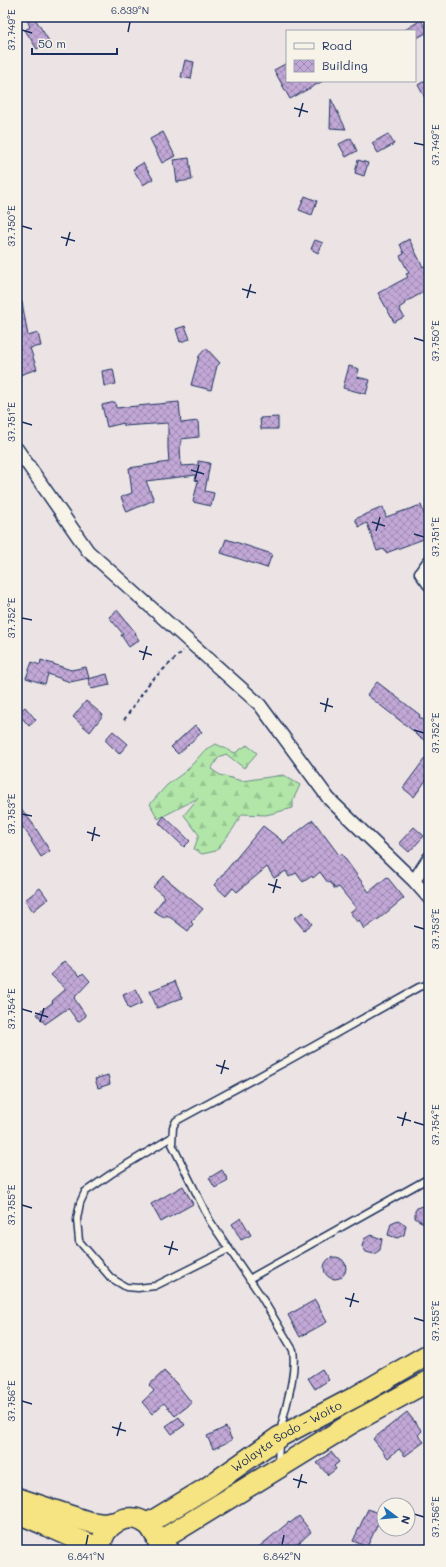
<svg xmlns="http://www.w3.org/2000/svg" width="446" height="1567" font-family="Mali,sans-serif">
	<style>
		.forest { fill: url(#forest-firs); stroke: #668a83 }
		.building { fill: url(#building-cross-hatch); stroke: #1b2f5e }
		.lines { fill: none; stroke-linecap: round; stroke-linejoin: round }
		.service-casing { stroke: #1b2f5e; stroke-width: 9 }
		.minor-casing { stroke: #1b2f5e; stroke-width: 15 }
		.trunk-casing { stroke: #1b2f5e; stroke-width: 23 }
		.path { stroke: #1b2f5e; stroke-width: 2; stroke-dasharray: 4 3; stroke-linecap: butt }
		.service { stroke: #f7f3e8; stroke-width: 6 }
		.minor { stroke: #f7f3e8; stroke-width: 12 }
		.trunk { stroke: #f6e381; stroke-width: 20 }
		.ticks { fill: none; stroke: #1b2f5e; stroke-width: 1.5 }
		.labels { text-anchor: middle; stroke-width: 3.5; stroke-linejoin: round; paint-order: stroke }
		.street-label { font-size: 12px; fill: #1b2f5e; stroke: #f7f3e8 }
		.neatline { fill: none; stroke: #1b2f5e; stroke-width: 1.5 }
		.ticks-label { font-size: 10px; text-anchor: middle; fill: #1b2f5e }
	</style>
	<defs>
		<pattern id="forest-firs" width="22" height="20" patternUnits="userSpaceOnUse"><rect width="22" height="20" fill="#b2e6a8"/><path d="M5 1l3.5 6h-7zM16 11l3.5 6h-7z" fill="#98c693"/></pattern>
		<pattern id="building-cross-hatch" width="8" height="8" patternUnits="userSpaceOnUse"><rect width="8" height="8" fill="#c2a8d6"/><path d="M0 0l8 8M0 8l8-8" fill="none" stroke="#9d89b1"/></pattern>
	</defs>
	<rect width="100%" height="100%" fill="#ece4e4"/>
	<filter id="ink" filterUnits="userSpaceOnUse"><feTurbulence type="fractalNoise" baseFrequency=".025" numOctaves="2"/><feDisplacementMap in="SourceGraphic" scale="8" xChannelSelector="R" yChannelSelector="G"/><feConvolveMatrix kernelMatrix="1 2 1 2 8 2 1 2 1" color-interpolation-filters="sRGB"/></filter>
	<g filter="url(#ink)">
		<!-- forest -->
		<path class="forest" d="M216 744 235 753 247 745 257 753 244 768 226 754 219 757 211 769 220 775 242 781 283 775 300 785 293 800V808L266 815 242 814 233 829 216 851 202 854 194 849 199 835 184 815 198 798 158 819 150 804 167 785 186 771 206 749Z"/>
		<!-- building -->
		<path class="building" d="M26 17H34L49 41 37 49 25 30 30 27Z
			M421 20 428 32 415 39V31H403Z
			M185 60 194 62 191 79 181 77Z
			M287 63V81H323L290 99 274 70Z
			M429 78V105L418 85Z
			M331 99 346 129 330 128Z
			M163 132 175 156 162 163 150 139Z
			M388 134 394 144 378 153 372 143Z
			M351 138 357 151 346 157 339 144Z
			M189 158 192 180 177 182 174 160Z
			M358 160 368 163 364 176 355 173Z
			M143 163 153 179 143 185 133 169Z
			M305 196 317 201 312 215 299 210Z
			M409 239 423 267 429 264V289L404 303 405 304 399 308 404 317 394 322 378 293 408 277 406 274 409 273 400 256 404 254 400 244Z
			M315 240 323 243 318 253 311 249Z
			M17 302H22L28 336 38 333 41 346 30 348 37 369 17 376Z
			M185 326 190 339 180 342 176 329Z
			M206 348 220 363 217 366 211 390 191 385 199 356Z
			M349 366 359 369 357 377 370 380 366 394 343 388Z
			M113 369 116 384 104 386 102 371Z
			M115 402 116 408 179 402 181 423 198 421 199 437 181 439V446H180L181 466 198 465V461L210 463 205 491 214 493 211 506 193 502 198 481 195 480 196 475 146 481 154 500 127 512 121 497 132 493 129 468 169 462 168 449V423L124 426V423L107 427 102 405Z
			M278 417V429H261L260 418Z
			M421 505 429 528V537L386 553 384 549 377 551 367 523 359 527 355 519 383 507 386 517Z
			M226 539 272 554 267 568 221 553Z
			M117 610 136 633 135 634 139 640 129 647 121 635 123 634 109 617Z
			M41 660 71 670 86 667 89 678 70 682 48 674 45 684 26 678 32 662 40 665Z
			M107 674 110 685 91 689 88 679Z
			M377 682 420 715 419 717 429 724V743L415 734 416 733 367 695Z
			M86 701 103 715 90 732 73 717Z
			M25 707 36 720 29 726 18 713Z
			M195 725 202 732 178 754 171 747Z
			M113 731 128 744 119 754 105 740Z
			M429 753V776L414 797 403 788Z
			M17 803 33 824 50 851 41 857 31 841 32 840 17 819Z
			M164 816 190 841 184 847 159 823Z
			M313 820 339 855 341 853 369 892 387 877 404 898 380 918 364 929 359 920 357 922 350 912 356 908 339 887 335 889 330 882 328 883 320 872 313 878 312 876 303 882 296 873 289 877 286 871 274 878 267 867 237 892 233 888 226 896 214 885 263 826 281 840 283 843Z
			M414 827 424 836 409 852 399 843Z
			M163 876 203 909 191 922 193 924 188 931 167 915 165 918 154 911 165 897 153 887Z
			M40 888 48 899 33 911 25 900Z
			M303 912 312 924 304 930 294 918Z
			M64 961 80 976 83 973 90 981 74 998 86 1016 78 1022 68 1008 45 1024 37 1014 53 1002 52 1001 66 989 51 975Z
			M175 981 182 998 157 1008 150 991Z
			M136 989 142 1003 129 1009 123 995Z
			M108 1075 110 1084 98 1088 95 1079Z
			M222 1170 228 1180 215 1188 209 1178Z
			M183 1186 193 1204 161 1222 151 1204Z
			M424 1205 429 1206V1222L423 1223 415 1218V1211L417 1208Z
			M241 1218 251 1235 241 1240 232 1224Z
			M398 1220 406 1225 404 1235 397 1238 388 1235 391 1223Z
			M371 1235 382 1239 380 1250 374 1254 366 1252 362 1246 364 1239Z
			M324 1268a11 11 0 1 1 22 0a11 11 0 1 1-22 0Z
			M315 1300 327 1322 300 1337 288 1315Z
			M322 1369 329 1380 315 1389 308 1378Z
			M164 1371 176 1383 192 1403 175 1416 164 1403 152 1414 142 1402 154 1391 149 1385Z
			M407 1412 422 1431 418 1435 424 1442 405 1456 399 1449 388 1458 373 1439Z
			M179 1417 185 1425 172 1434 166 1426Z
			M226 1427 232 1440 213 1449 207 1436Z
			M331 1452 339 1462 334 1466 336 1469 328 1475 317 1463Z
			M368 1509 382 1515 367 1547 353 1541Z
			M299 1516 311 1532 291 1550H255L289 1522 290 1523Z"/>
		<g class="lines">
			<defs>
				<path id="service" d="M172 1137 111 1174 85 1192 80 1203 77 1219 79 1241 111 1278 126 1287 138 1288 155 1286 229 1249
					M249 1279 429 1178
					M280 1432C285 1408 297 1373 293 1350L259 1293 210 1221 172 1144 173 1127 176 1121 287 1061 419 987 429 984
					M278 1464 279 1442"/>
				<path id="minor" d="M17 449 88 551 260 705 329 799 414 881 429 898
					M429 562 421 573 429 584
					M414 881 429 858"/>
				<g id="trunk">
					<path d="M17 1498 89 1522 103 1524 115 1522"/>
					<path d="M17 1513C45 1524 72 1538 100 1548"/>
					<path id="s1" d="M147 1524 208 1487 279 1437 355 1397 429 1354"/>
					<path d="M101 1550C100 1526 127 1509 147 1524 151 1527 153 1531 155 1535"/>
					<path d="M169 1550 158 1542 352 1423 429 1381"/>
				</g>
			</defs>
			<!-- service casing -->
			<use href="#service" class="service-casing"/>
			<!-- minor casing -->
			<use href="#minor" class="minor-casing"/>
			<!-- trunk casing -->
			<use href="#trunk" class="trunk-casing"/>
			<!-- path -->
			<path class="path" d="M124 720 150 682 183 651"/>
			<!-- service -->
			<use href="#service" class="service"/>
			<!-- minor -->
			<use href="#minor" class="minor"/>
			<!-- trunk -->
			<use href="#trunk" class="trunk"/>
		</g>
	</g>
	<!-- ticks -->
	<path class="ticks" d="M22 30 32 33M128 32 130 22M294 108 308 112M299 117 303 103M414 143 424 145M22 226 32 229M61 237 75 241M66 246 70 232M242 289 256 293M247 298 251 284M414 338 424 341M22 422 32 425M191 470 204 474M195 479 199 465M372 522 385 526M376 531 380 517M414 534 424 537M22 618 32 620M139 651 152 655M143 660 147 646M320 703 333 707M325 712 328 698M414 730 424 733M22 814 32 816M87 832 100 836M92 841 95 827M268 884 281 888M273 893 277 879M414 926 424 929M22 1009 32 1012M35 1013 48 1017M40 1022 44 1008M216 1065 229 1069M221 1074 225 1060M397 1117 411 1121M414 1122 424 1125M402 1126 406 1112M22 1205 32 1208M164 1246 178 1250M169 1255 173 1241M345 1298 359 1302M350 1307 354 1293M414 1318 424 1321M22 1401 32 1404M112 1427 126 1431M117 1436 121 1422M293 1479 307 1483M298 1488 302 1474M414 1514 424 1517M86 1545 88 1535M282 1545 284 1535"/>
	<g class="labels">
		<!-- street labels -->
		<g class="street-label">
			<text dy="4" stroke="none"><textPath href="#s1" startOffset="165">Wolayta Sodo - Woito</textPath></text>
		</g>
	</g>
	<!-- margin -->
	<rect width="446" height="1567" fill="none" stroke="#f7f3e8" stroke-width="44"/>
	<!-- legend -->
	<rect x="286" y="30" width="130" height="52" fill="#f7f3e8" stroke="#9fa5b1"/>
	<rect x="294" y="43" width="20" height="6" fill="#f7f3e8" stroke="#9fa5b1"/>
	<text x="322" y="50" font-size="12" fill="#1b2f5e">Road</text>
	<rect x="294" y="60" width="20" height="12" fill="url(#building-cross-hatch)" stroke="#9fa5b1"/>
	<text x="322" y="70" font-size="12" fill="#1b2f5e">Building</text>
	<!-- north arrow -->
	<g transform="translate(396 1517) rotate(106)"><circle r="19" fill="#f7f3e8" stroke="#9fa5b1"/>
	<path d="M0-3L7 15L0 10L-7 15Z" fill="#1f6fb2"/>
	<text y="-6" font-size="11" font-weight="bold" text-anchor="middle" fill="#1b2f5e">N</text>
	</g>
	<!-- scale -->
	<path d="M32 48v6h85v-6" fill="none" stroke="#1b2f5e" stroke-width="2"/>
	<text x="38" y="48" font-size="12" fill="#1b2f5e" stroke="#f7f3e8" stroke-width="3" paint-order="stroke">50 m</text>
	<rect x="22" y="22" width="402" height="1523" class="neatline"/>
	<g class="ticks-label">
		<text x="130" y="14">6.839°N</text>
		<text transform="translate(11 30) rotate(-90)" y="4">37.749°E</text>
		<text transform="translate(435 145) rotate(-90)" y="4">37.749°E</text>
		<text transform="translate(11 226) rotate(-90)" y="4">37.750°E</text>
		<text transform="translate(435 341) rotate(-90)" y="4">37.750°E</text>
		<text transform="translate(11 422) rotate(-90)" y="4">37.751°E</text>
		<text transform="translate(435 537) rotate(-90)" y="4">37.751°E</text>
		<text transform="translate(11 618) rotate(-90)" y="4">37.752°E</text>
		<text transform="translate(435 733) rotate(-90)" y="4">37.752°E</text>
		<text transform="translate(11 814) rotate(-90)" y="4">37.753°E</text>
		<text transform="translate(435 929) rotate(-90)" y="4">37.753°E</text>
		<text transform="translate(11 1009) rotate(-90)" y="4">37.754°E</text>
		<text transform="translate(435 1125) rotate(-90)" y="4">37.754°E</text>
		<text transform="translate(11 1205) rotate(-90)" y="4">37.755°E</text>
		<text transform="translate(435 1321) rotate(-90)" y="4">37.755°E</text>
		<text transform="translate(11 1401) rotate(-90)" y="4">37.756°E</text>
		<text transform="translate(435 1517) rotate(-90)" y="4">37.756°E</text>
		<text x="86" y="1560">6.841°N</text>
		<text x="282" y="1560">6.842°N</text>
	</g>
</svg>
